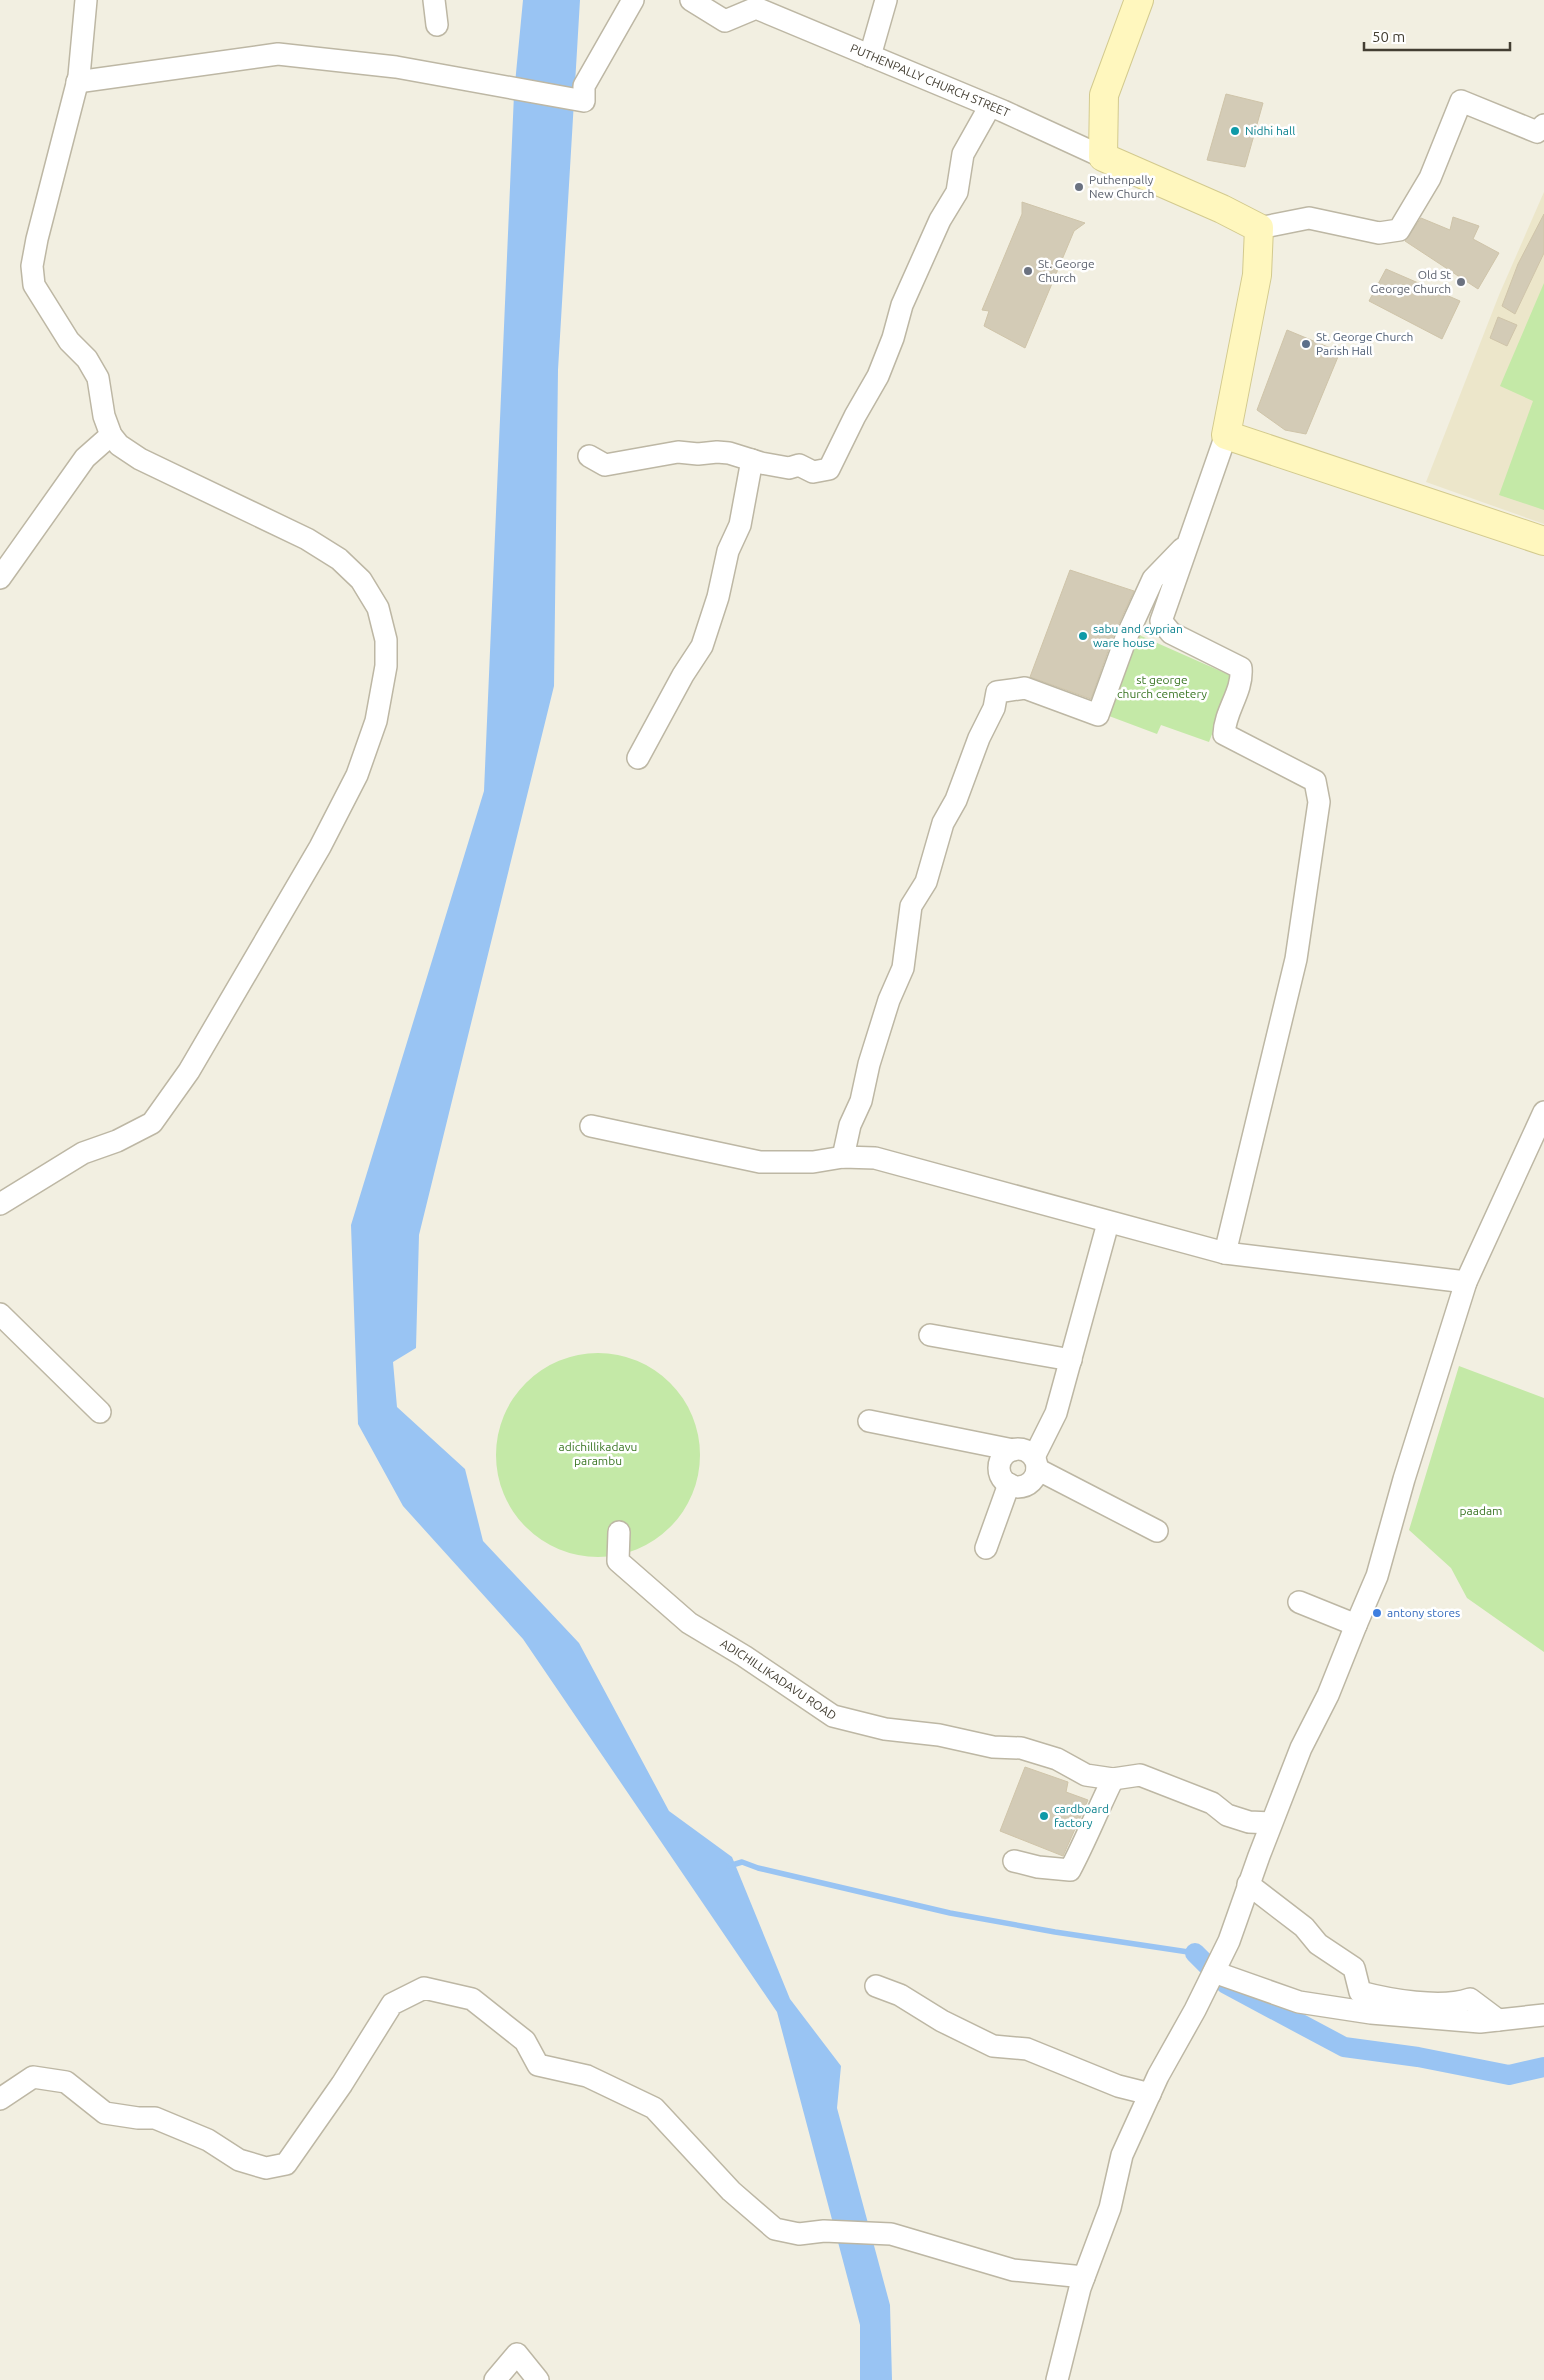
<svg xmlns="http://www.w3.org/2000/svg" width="1544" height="2380" font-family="Ubuntu,sans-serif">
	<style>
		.education { fill: #ece6ca }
		.green { fill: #c4e9a7 }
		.water { fill: #99c4f3 }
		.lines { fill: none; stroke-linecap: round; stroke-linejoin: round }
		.stream { stroke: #99c4f3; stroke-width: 5.5 }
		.canal { stroke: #99c4f3; stroke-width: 20 }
		.building { fill: #d3cbb6; stroke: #cfc4a9 }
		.minor-casing { stroke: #bdb7a4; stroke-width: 24 }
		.secondary-casing { stroke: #d3ca8e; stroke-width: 30 }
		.minor { stroke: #fff; stroke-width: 21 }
		.secondary { stroke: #fff7be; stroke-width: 28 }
		.culture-dot { fill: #0f9aa8; stroke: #fff; stroke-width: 2 }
		.worship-dot { fill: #6b7280; stroke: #fff; stroke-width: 2 }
		.service-dot { fill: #5c6f8a; stroke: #fff; stroke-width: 2 }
		.shop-dot { fill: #3f7fe0; stroke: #fff; stroke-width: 2 }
		.labels { text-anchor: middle; stroke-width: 5; stroke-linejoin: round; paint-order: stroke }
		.street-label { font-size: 12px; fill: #433e32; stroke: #fff }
		.culture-label { font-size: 12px; fill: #0d838f; stroke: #fff; text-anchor: start }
		.worship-label { font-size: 12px; fill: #5b616d; stroke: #fff; text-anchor: start }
		.service-label { font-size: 12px; fill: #4e5e75; stroke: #fff; text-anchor: start }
		.park-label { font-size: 12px; fill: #3a7624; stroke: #fff }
		.shop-label { font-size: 12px; fill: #366cbe; stroke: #fff; text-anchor: start }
	</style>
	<rect width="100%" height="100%" fill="#f2efe1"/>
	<!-- education -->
	<path class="education" d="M1544 192V524L1426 482 1499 295Z"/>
	<!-- green -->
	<path class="green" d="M1544 283V510L1499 495 1533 401 1500 386Z
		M1139 635 1234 677 1209 742 1161 725 1157 734 1109 716Z
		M496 1455a102 102 0 1 1 204 0a102 102 0 1 1-204 0Z
		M1459 1366 1544 1398V1652L1467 1598 1451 1568 1409 1530Z"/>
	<!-- water -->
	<path class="water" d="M523 0H580L558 370 554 686 419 1235 416 1348 393 1362 397 1407 465 1469 483 1541 579 1643 669 1811 732 1857 790 1999 841 2066 837 2108 890 2305 892 2380H860V2325L777 2012 523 1639 403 1506 358 1424 351 1225 484 791 514 94Z"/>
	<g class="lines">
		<!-- stream -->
		<path class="stream" d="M729 1866 742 1862 758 1868 950 1913 1055 1932 1195 1953"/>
		<!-- canal -->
		<path class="canal" d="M1195 1953 1226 1984 1344 2047 1418 2057 1509 2075 1544 2067"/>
	</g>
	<!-- building -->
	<path class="building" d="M1226 94 1263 103 1245 167 1207 160Z
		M1022 202 1085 223 1074 231 1025 348 984 326 989 311 982 310 1022 214Z
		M1544 214V253L1515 314 1502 306 1518 264Z
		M1453 217 1479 226 1473 239 1499 253 1478 289 1405 241 1421 218 1450 230Z
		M1386 269 1460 301 1442 339 1369 301Z
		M1498 317 1517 325 1507 346 1490 338Z
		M1287 330 1340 352 1306 434 1285 430 1257 410Z
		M1070 570 1134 591 1114 634 1091 699 1030 677Z
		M1025 1767 1068 1782 1066 1792 1088 1800 1063 1856 1000 1831Z"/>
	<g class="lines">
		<defs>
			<g id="minor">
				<path d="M434 0 437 25"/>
				<path id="s1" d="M691 0 725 21 756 8 1003 111 1103 157"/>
				<path d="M870 56 886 0"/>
				<path d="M77 82 278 54 396 67 584 101V86L633 0"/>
				<path d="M1259 228 1309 218 1379 233 1399 230 1430 178 1461 101 1537 132 1544 125"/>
				<path d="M589 456 605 465 678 452 698 454 717 452 729 453 761 463 789 468 799 465 813 472 829 469 855 416 878 376 893 338 902 305 940 220 957 192 963 154 990 106"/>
				<path d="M0 578 85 458 111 435"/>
				<path d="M638 758 683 675 702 646 718 597 728 551 740 525 752 460"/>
				<path d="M591 1126 760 1162H813L843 1157 875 1158 1225 1253 1466 1282"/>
				<path d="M843 1157 850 1125 861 1101 869 1064 889 1000 903 968 911 906 926 882 943 823 956 800 979 738 994 708 997 692 1025 688 1098 715 1126 638 1153 579 1182 549"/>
				<path d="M0 1204 83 1153 117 1141 152 1123 189 1071 320 847 357 775 376 721 386 666V640L378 608 361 580 339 559 307 539 140 459 119 445 111 435 104 416 98 378 87 359 69 341 34 285 32 266 37 239 79 76 86 0"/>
				<path d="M1225 1253 1296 959 1319 802 1315 781 1224 734C1225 710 1243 692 1241 668L1171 633 1161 621 1226 435"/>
				<path d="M0 1314 100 1412"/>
				<path d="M930 1335 1071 1360"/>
				<path d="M869 1421 1013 1450"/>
				<circle cx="1018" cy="1468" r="19"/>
				<path d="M1034 1457 1056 1413 1108 1223"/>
				<path d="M1037 1469 1157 1531"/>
				<path id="s2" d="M619 1532 618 1561 689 1623 744 1656 833 1716 885 1729 939 1735 993 1747 1021 1748 1057 1759 1086 1775 1113 1779 1140 1775 1212 1803 1227 1815 1249 1822 1271 1823"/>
				<path d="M986 1548 1009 1484"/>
				<path d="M1299 1602 1356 1625 1377 1576 1404 1479 1466 1282 1544 1112"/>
				<path d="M1014 1861 1038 1867 1070 1870C1086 1840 1098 1809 1113 1779"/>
				<path d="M1248 1884 1304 1927 1318 1944 1354 1968 1360 1992C1390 2000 1441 2009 1470 1999L1498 2020"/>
				<path d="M1214 1972 1299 2002 1371 2013 1480 2022 1544 2015"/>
				<path d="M876 1986 900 1995 942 2021 993 2046 1027 2049 1118 2086 1150 2094"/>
				<path d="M0 2099 33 2077 66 2082 105 2113 138 2118H155L208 2140 239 2160 266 2168 286 2164 342 2084 392 2004 424 1988 472 1999 525 2041 538 2065 587 2076 654 2108 731 2191 775 2229 799 2234 824 2231 891 2234 1013 2270 1084 2277"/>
				<path d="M495 2380 517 2354 538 2380"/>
				<path d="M1057 2380 1080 2288 1110 2208 1122 2155 1158 2076 1195 2010 1229 1941 1259 1856 1301 1748 1328 1695 1356 1625"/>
			</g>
			<path id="secondary" d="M1139 0 1104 95 1103 157 1222 209 1259 228 1257 275 1226 435 1544 541"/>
		</defs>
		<!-- minor casing -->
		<use href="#minor" class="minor-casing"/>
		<!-- secondary casing -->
		<use href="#secondary" class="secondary-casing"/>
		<!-- minor -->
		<use href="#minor" class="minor"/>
		<!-- secondary -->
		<use href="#secondary" class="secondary"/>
	</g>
	<!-- markers -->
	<g class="culture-dot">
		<circle cx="1235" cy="131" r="5"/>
		<circle cx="1083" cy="636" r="5"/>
		<circle cx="1044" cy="1816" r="5"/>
	</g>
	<g class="worship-dot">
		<circle cx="1079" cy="187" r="5"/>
		<circle cx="1028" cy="271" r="5"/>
		<circle cx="1461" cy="282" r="5"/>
	</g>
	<circle class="service-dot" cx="1306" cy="344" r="5"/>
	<circle class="shop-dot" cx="1377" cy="1613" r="5"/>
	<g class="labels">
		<!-- street labels -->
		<g class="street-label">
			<text dy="4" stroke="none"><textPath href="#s1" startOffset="262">PUTHENPALLY CHURCH STREET</textPath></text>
			<text dy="4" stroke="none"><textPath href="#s2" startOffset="229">ADICHILLIKADAVU ROAD</textPath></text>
		</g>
		<!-- culture labels -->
		<g class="culture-label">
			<text x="1245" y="135">Nidhi hall</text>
			<text x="1093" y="633">sabu and cyprian<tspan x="1093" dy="14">ware house</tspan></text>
			<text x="1054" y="1813">cardboard<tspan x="1054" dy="14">factory</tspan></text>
		</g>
		<!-- worship labels -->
		<g class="worship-label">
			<text x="1089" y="184">Puthenpally<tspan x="1089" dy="14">New Church</tspan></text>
			<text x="1038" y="268">St. George<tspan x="1038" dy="14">Church</tspan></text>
			<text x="1451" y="279" text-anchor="end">Old St<tspan x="1451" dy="14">George Church</tspan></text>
		</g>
		<!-- service labels -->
		<g class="service-label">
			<text x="1316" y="341">St. George Church<tspan x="1316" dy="14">Parish Hall</tspan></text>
		</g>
		<!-- park labels -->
		<g class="park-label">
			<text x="1162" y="684">st george<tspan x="1162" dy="14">church cemetery</tspan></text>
			<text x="598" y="1451">adichillikadavu<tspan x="598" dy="14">parambu</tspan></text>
			<text x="1481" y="1515">paadam</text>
		</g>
		<!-- shop labels -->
		<g class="shop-label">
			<text x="1387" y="1617">antony stores</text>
		</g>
	</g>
	<!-- scale -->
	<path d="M1364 42v8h146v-8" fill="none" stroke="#433e32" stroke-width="2.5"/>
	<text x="1372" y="42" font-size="15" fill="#433e32" stroke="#ffffff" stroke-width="4" paint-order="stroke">50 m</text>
</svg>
